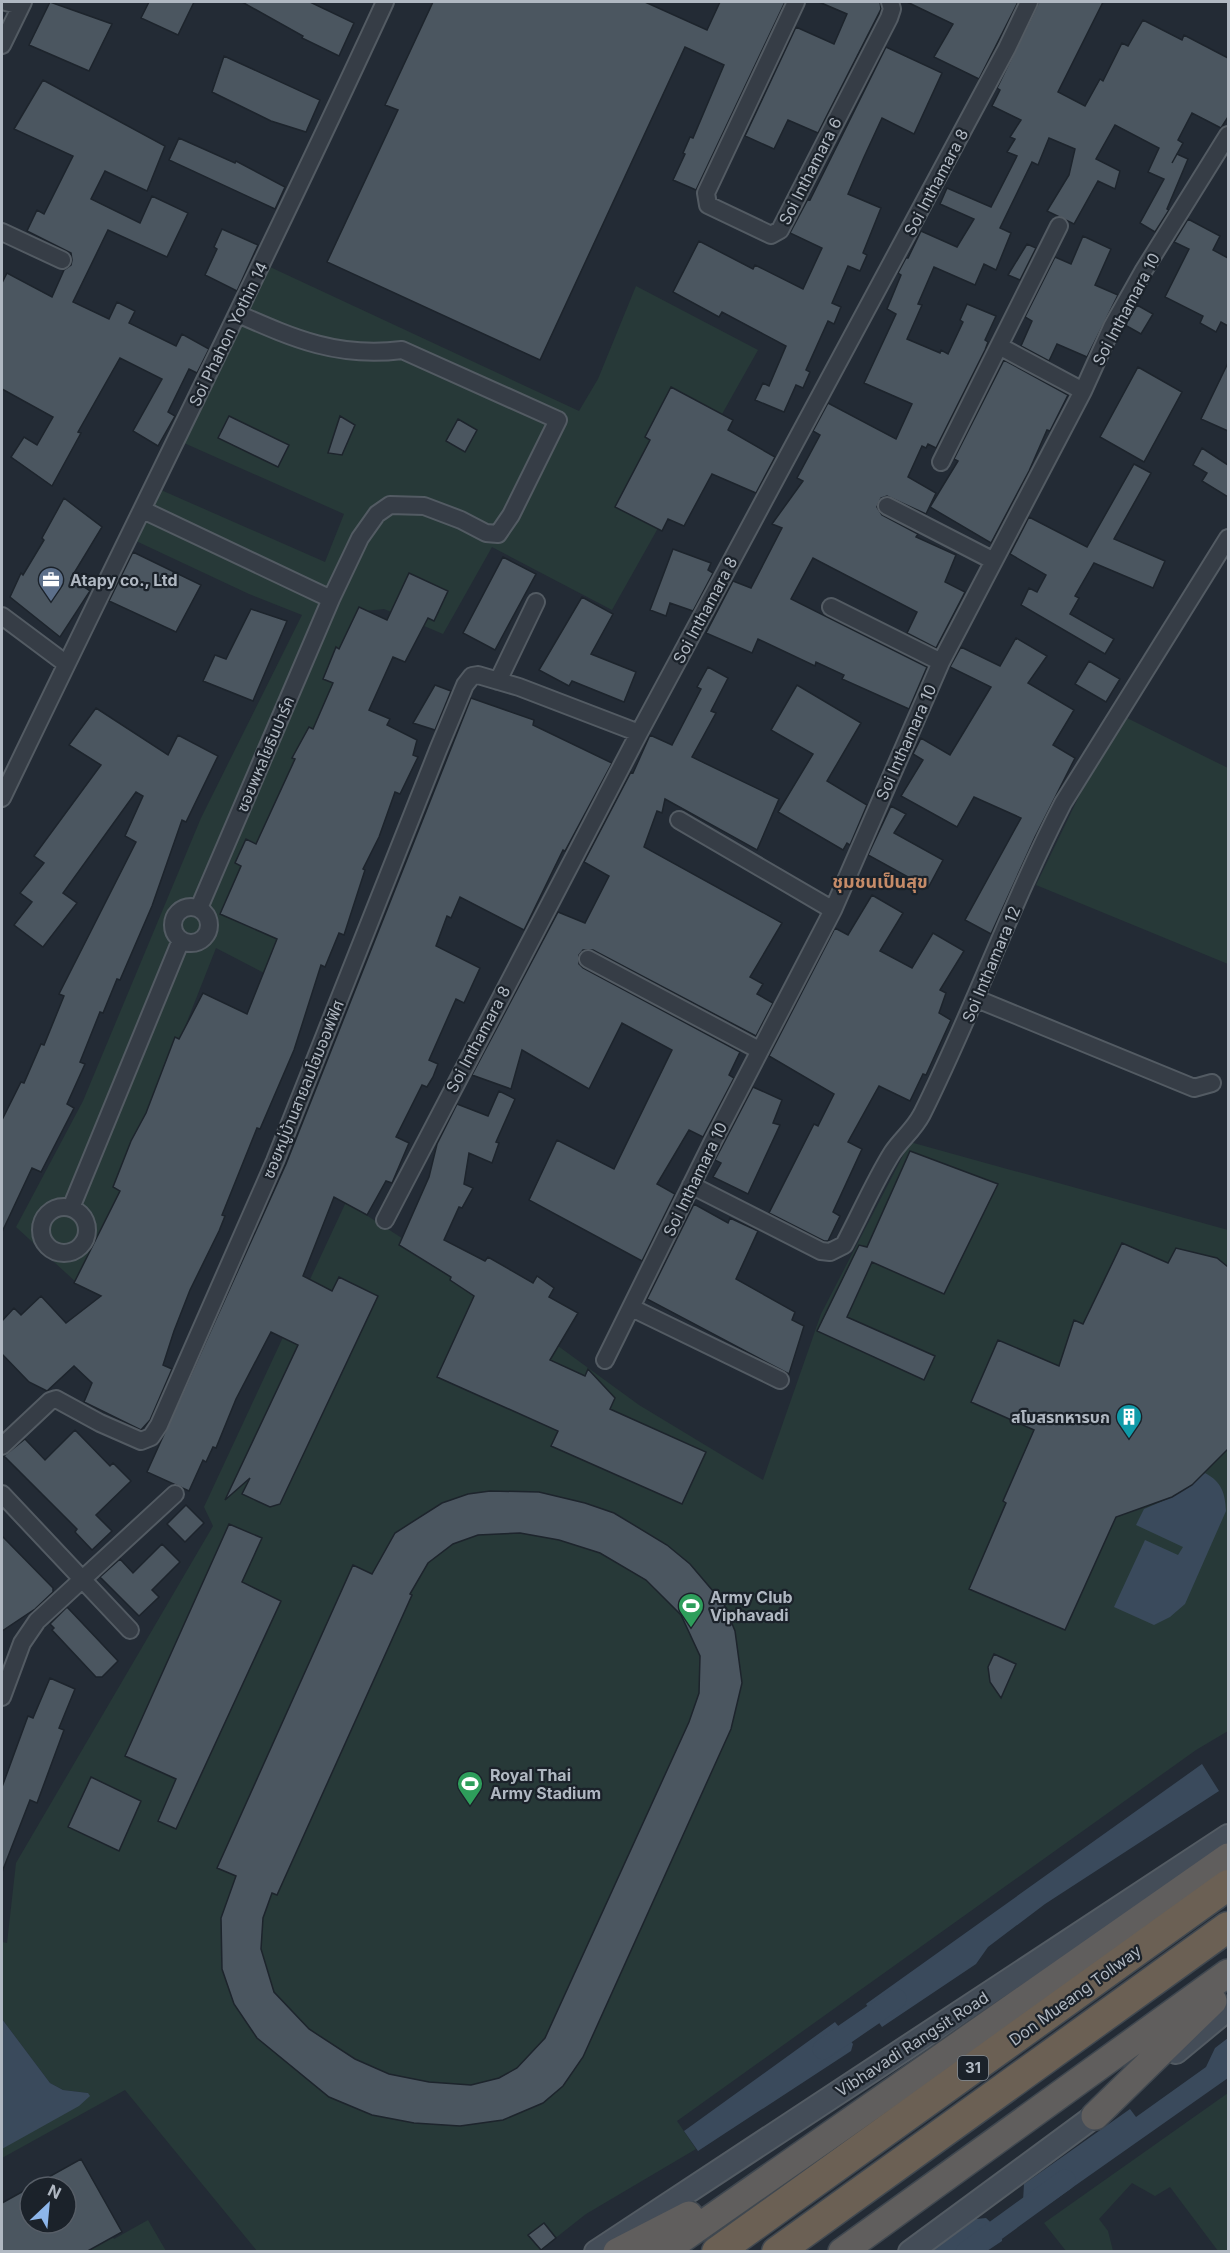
<svg xmlns="http://www.w3.org/2000/svg" width="1230" height="2253" font-family="Inter,'Noto Sans Thai',sans-serif">
	<style>
		.green { fill: #273938 }
		.water { fill: #3a4a5c }
		.lines { fill: none; stroke-linecap: round; stroke-linejoin: round }
		.canal { stroke: #3a4a5c; stroke-width: 21 }
		.building { fill: #4b5660; stroke: #1d242c; stroke-width: 1.5; fill-rule: evenodd }
		.minor-casing { stroke: #535b63; stroke-width: 20 }
		.secondary-casing { stroke: #535b63; stroke-width: 26 }
		.trunk-casing { stroke: #404850; stroke-width: 30 }
		.motorway-casing { stroke: #404850; stroke-width: 33 }
		.minor { stroke: #363d46; stroke-width: 16 }
		.secondary { stroke: #444d58; stroke-width: 22 }
		.trunk { stroke: #605e5d; stroke-width: 27 }
		.motorway { stroke: #6b6054; stroke-width: 30 }
		.labels { text-anchor: middle; stroke-width: 4.5; stroke-linejoin: round; paint-order: stroke }
		.shield { fill: #1b222a; stroke: #838b94; stroke-width: 1.5 }
		.shield-label { font-size: 15px; font-weight: bold; fill: #b0b8c2 }
		.street-label { font-size: 16px; fill: #b0b8c2; stroke: #1b222a }
		.poi-label { font-size: 16px; font-weight: bold; fill: #b0b8c2; stroke: #1b222a; text-anchor: start }
		.neighbourhood-label { font-size: 18px; font-weight: bold; fill: #c58b68; stroke: #1b222a }
	</style>
	<rect width="100%" height="100%" fill="#232b35"/>
	<!-- green -->
	<path class="green" d="M270 267 579 411 598 379 636 286 758 350 612 610 492 547 443 634 384 609 365 611 233 909 283 936 268 975 216 948 118 1197 78 1284 16 1227 83 1101 201 818 302 615 249 594 136 541 161 490 325 562 344 514 184 443Z
		M1127 718 1228 768V964L1036 885 1083 788Z
		M910 1142 1228 1230V1731L1196 1750 677 2121 696 2149 586 2214 539 2251H257L125 2090 2 2158V2149L88 2093 63 2090 50 2083 2 2019V1942L7 1943 16 1863 213 1526 204 1507 346 1202 473 1284 639 1405 763 1480 821 1314Z
		M1228 2093V2251H1218L1170 2187 1155 2196 1132 2183 1099 2219 1108 2231 1113 2251H1066L1044 2223Z
		M72 2166 114 2239 148 2220 166 2251H23L2 2214V2206L30 2189V2223H66V2187Z"/>
	<!-- water -->
	<path class="water" d="M1205 1473C1222 1482 1225 1493 1226 1511L1185 1604 1170 1617 1154 1625 1114 1607 1145 1540 1178 1555 1183 1547 1136 1525 1144 1509 1172 1497Z
		M1202 1764 1219 1791 1045 1904 988 1947 976 1964 882 2027 866 2004Z
		M2 2019 50 2083 63 2090 88 2093 90 2096 79 2106 2 2149Z
		M835 2022 853 2044 851 2051 698 2151 684 2131Z
		M1228 2038V2078L1049 2204 1040 2194 1023 2201 1024 2184 1130 2109 1136 2117 1206 2067 1215 2048Z
		M986 2218 1002 2233V2241L987 2251H931L976 2219Z"/>
	<g class="lines">
		<!-- canal -->
		<path class="canal" d="M823 2049 896 1999
			M966 2252 1065 2180"/>
	</g>
	<!-- building -->
	<path class="building" d="M50 2 112 24 89 71 29 45Z
		M149 2H194L178 35 141 18Z
		M242 2H310L354 23 339 56 302 38 303 36Z
		M433 2H645L707 30 720 2H785L696 190 673 180 685 154 683 153 690 137 693 138 724 65 685 47 540 360 327 262 398 110 385 105Z
		M819 2H880L881 9 818 133 788 120 774 149 745 136 796 27 834 44 847 14Z
		M907 2H1018L979 79 934 57 953 24Z
		M1039 2H1103L1058 92 1085 106 1100 79 1103 81 1122 43 1128 46 1143 20 1182 40 1184 35 1228 58V117L1221 128 1192 113 1178 140 1183 143 1172 163 1177 154 1188 159 1167 209 1169 210 1155 232 1140 223 1164 179 1148 172 1159 148 1115 125 1096 159 1120 171 1115 189 1098 181 1074 224 1047 211 1069 175 1075 149 1049 138 1038 165 1032 162 1000 228 1011 233 996 270 984 264 975 285 934 267 918 304 922 305 907 339 940 353 941 350 948 354 963 322 960 320 967 304 996 316 985 340 988 342 985 350 936 448 928 444 926 448 922 446 908 477 936 493 926 514 887 496 881 498 877 507 882 515 918 534 916 537 956 555 945 582 965 592 936 648 907 633 917 612 813 558 791 599 927 667 909 709 842 679 844 675 816 662 815 666 758 639 752 653 706 633 733 581 751 588 782 528 772 524 803 481 797 478 820 435 813 431 828 403 896 439 912 404 864 383 896 314 887 309 901 275 898 273 906 258H908L921 231 957 247 974 219 940 204 947 188 991 207 1017 156 1007 152 1015 139 1010 137 1021 120 992 106 1000 90 997 88Z
		M886 47 942 73 914 134 882 118 864 157 848 194 881 208 863 253 867 255 860 271 848 266 832 303 841 307 834 324 828 321 806 370 810 372 803 388 796 385 784 412 755 400 763 383 769 386 786 346 722 312 719 317 673 292 699 241 753 269 755 265 803 289 822 248 790 233 808 199 810 200Z
		M224 56 320 100 306 132 271 121 212 92Z
		M43 80 165 146 147 191 105 171 91 199 140 223 152 196 188 213 167 257 108 230 73 302 109 319 117 302 135 311 129 323 176 346 182 334 209 349 197 373 189 369 168 412 175 416 158 446 133 431 162 379 120 358 78 432 81 433 52 486 11 457 24 437 37 445 53 417 2 389V283L7 273 52 297 64 270 71 265 72 260 71 253 27 231 37 210 44 214 73 156 14 129Z
		M179 138 235 163 236 161 285 187 275 209 169 160Z
		M1188 219 1220 236 1213 250 1228 258V326L1221 322 1216 332 1200 323 1203 316 1165 297 1189 249 1174 242Z
		M222 229 258 245 237 291 205 275 217 249 214 247Z
		M1083 236 1111 249 1095 285 1118 295 1087 357 1057 344 1049 361 1021 346 1032 321 1025 317 1055 257 1071 264Z
		M1027 244 1036 248 1020 280 1008 275Z
		M1137 305 1153 314 1141 334 1125 325Z
		M1004 360 1068 395 1050 431 1047 430 1029 471 991 543 930 507 958 461 954 459Z
		M1228 363V431L1201 419Z
		M1138 367 1182 392 1144 462 1100 437Z
		M671 387 733 420 728 430 775 457 756 493 712 474 684 526 668 519 662 531 615 507 650 440 645 437Z
		M229 416 289 445 278 467 218 438Z
		M340 416 355 425 342 455 328 453Z
		M458 419 477 430 465 452 446 441Z
		M1202 448 1228 465V497L1202 481 1207 473 1193 465Z
		M1134 464 1151 473 1114 539 1165 561 1153 588 1094 563 1075 596 1079 598 1070 614 1114 639 1105 654 1021 605 1029 588 1037 592 1046 575 1010 554 1029 517 1087 547Z
		M64 498 102 527 71 578 90 591 60 637 10 597 21 573 23 575 44 540 42 538Z
		M673 549 711 563 708 570 713 573 693 611 670 603 666 616 650 610Z
		M133 552 201 585 176 632 109 601Z
		M503 557 536 574 495 650 463 633Z
		M409 573 448 591 434 621 428 618 405 662 393 657 369 710 390 719 387 725 417 740 413 755 418 757 400 794 395 792 379 837 363 869 365 870 344 935 339 933 325 967 321 965 294 1050 260 1129 257 1128 222 1215 225 1216 219 1231 190 1290 174 1331 163 1365 172 1369 150 1420 141 1430 84 1402 92 1383 74 1366 47 1391 29 1382 2 1354V1321L14 1308 21 1315 41 1296 66 1323 101 1296 74 1283 120 1191 113 1187 131 1141 146 1113 175 1037 179 1039 203 993 247 1014 277 939 220 914 241 866 235 863 246 839 256 844 295 759 292 758 309 727 313 729 333 683 323 679 336 647 339 649 359 607 387 620Z
		M582 597 613 614 591 654 636 672 624 702 572 681 569 686 539 670Z
		M251 609 287 621 253 701 203 681 215 655 226 659Z
		M1016 638 1047 656 1028 683 1074 710 1053 745 1075 758 1035 837 991 934 965 920 1021 818 974 797 957 827 901 796 923 760 913 754 921 738 950 755 991 687 950 667 961 647 1000 666Z
		M1089 661 1120 679 1106 702 1075 684Z
		M708 667 728 678 711 711 716 713 692 757 779 799 757 850 665 799 662 813 657 811 644 847 782 923 750 977 763 984 757 994 773 1003 756 1036 593 950H583L579 955V964L583 968 740 1052 729 1075 734 1078 703 1137 689 1130 657 1184 675 1194 642 1261 529 1200 557 1140 614 1169 672 1050 622 1023 589 1089 522 1050 511 1089 472 1075 558 912 585 923 609 876 584 862 631 772 633 773 650 735 672 745 701 689 697 687Z
		M435 685 451 691 435 730 413 723Z
		M797 685 861 723 827 781 867 805 850 845 847 843 843 850 778 812 813 754 771 730Z
		M471 698 534 720 533 725 612 763 565 851 563 850 524 930 460 897 451 918 447 916 436 946 480 968 464 1003 456 999 429 1060 438 1064 433 1077 427 1087 422 1085 396 1137 409 1143 392 1183 386 1181 367 1215 334 1197 303 1276 332 1291 339 1277 378 1296 280 1504 270 1507 242 1494 250 1478 225 1500 298 1345 271 1332 236 1399 216 1448 213 1447 206 1462 203 1460 189 1491 147 1472 286 1164Z
		M96 708 168 755 178 735 218 756 186 822 182 820 152 906 120 980 117 979 103 1013 100 1012 80 1062 85 1064 67 1104 74 1108 41 1172 32 1168 2 1232V1120L21 1082 24 1083 41 1044 44 1045 64 996 59 994 136 842 125 836 143 796 136 792 63 893 77 903 43 947 14 925 32 902 20 893 44 863 34 856 101 765 69 745Z
		M891 806 906 814 894 833 943 860 928 888 868 855Z
		M872 895 903 913 880 951 912 968 933 933 964 951 940 990 946 993 939 1013 951 1020 926 1075 923 1074 910 1101 879 1086 848 1142 862 1149 833 1212 840 1216 828 1241H824L769 1213 814 1124 818 1126 834 1094 769 1056 835 928 848 935Z
		M753 1087 782 1100 773 1123 780 1125 748 1194 713 1177 721 1163 715 1160Z
		M499 1091 515 1099 496 1142 499 1143 492 1163 469 1153 464 1184 473 1188 462 1208 459 1207 444 1240 485 1261 488 1257 533 1283 537 1276 554 1288 549 1297 578 1313 550 1360 585 1376 588 1369 615 1398 610 1409 706 1452 682 1504 551 1446 558 1431 437 1377 474 1296 450 1280 451 1277 399 1245 429 1177 437 1144 457 1104 488 1116Z
		M910 1151 998 1184 944 1294 872 1262 847 1317 935 1356 924 1380 817 1331 859 1245 867 1247Z
		M694 1204 728 1223 730 1218 758 1231 736 1279 795 1312 792 1320 804 1326 789 1374 647 1299Z
		M1122 1243 1168 1263 1176 1248 1217 1258 1228 1267V1449L1192 1485 1172 1497 1116 1517 1065 1630 969 1589 1006 1503 1003 1501 1034 1430 971 1402 998 1340 1059 1366 1074 1320 1083 1324Z
		M75 1430 110 1466 113 1463 131 1481 96 1515 112 1531 92 1550 75 1532 77 1529 4 1456 25 1439 45 1460Z
		M490 1491 539 1492 585 1503 614 1513 667 1545 690 1564 724 1604 735 1631 742 1683 731 1729 712 1771 583 2057 563 2086 543 2103 503 2120 460 2126 414 2123 372 2115 329 2097 257 2038 234 2004 222 1969 221 1918 236 1876 217 1868 353 1565 372 1574 395 1533 442 1503 468 1494ZM520 1533 559 1540 600 1553 646 1580 681 1615 700 1656 699 1693 689 1722 545 2038 517 2068 499 2078 471 2085 429 2082 389 2074 355 2059 309 2029 274 1992 261 1949 263 1918 272 1893 277 1895 412 1595 410 1594 428 1563 453 1544 478 1535Z
		M186 1505 204 1523 185 1542 167 1524Z
		M229 1524 262 1538 242 1582 281 1601 176 1829 158 1821 176 1779 125 1756Z
		M2 1536 53 1588V1592L35 1609 2 1631Z
		M162 1544 180 1562 152 1590 159 1597 139 1616 100 1577 120 1559 133 1573Z
		M67 1607 118 1661 102 1677H96L52 1630 54 1628 50 1624Z
		M994 1654 1016 1664 1001 1698 990 1682 988 1667Z
		M50 1678 75 1689 59 1728 64 1730 37 1803 30 1800 2 1872V1787L28 1716 33 1718Z
		M91 1777 141 1801 119 1851 68 1827Z
		M81 2159 122 2232 86 2252H2V2203ZM30 2187H66V2223H30Z
		M544 2223 556 2238 541 2250 528 2235Z"/>
	<g class="lines">
		<defs>
			<path id="minor" d="M6 2 21 6
				M796 2 706 193 708 205 771 235 780 230 889 18 892 9 890 2
				M2 45 23 2
				M2 232 62 260
				M999 346 1083 391
				M941 462 1059 226
				M887 506 994 561
				M143 510 331 599
				M831 607 941 662
				M2 616 65 663
				M498 681 536 602
				M2 798C129 533 262 269 385 2
				M679 820 833 910
				M173 925a18 18 0 1 1 36 0a18 18 0 1 1-36 0Z
				M199 908 331 599 360 538 377 514 390 505 424 506 461 520 486 533 498 534 511 515 558 420 402 350C338 358 295 339 238 314
				M588 959 759 1050
				M977 999 1194 1088 1212 1083
				M691 1185 821 1251 830 1252 844 1245C860 1215 874 1182 892 1153 902 1138 913 1131 922 1114 973 1012 1011 904 1063 803L1228 538
				M41 1230a23 23 0 1 1 46 0a23 23 0 1 1-46 0Z
				M71 1208 181 940
				M385 1220 639 733 1007 48 1029 2
				M632 1308 780 1380
				M605 1360 713 1141 833 910 941 662 1083 391 1112 327 1144 270 1228 135
				M2 1446 50 1401 56 1399 100 1423 141 1441 151 1437 159 1425 275 1161 438 750 465 685 472 676 478 675 519 687 639 733
				M2 1494 130 1630
				M2 1697 22 1643 37 1621 175 1494"/>
			<path id="secondary" d="M1176 2052 1228 2009
				M596 2252 1228 1836
				M910 2252 1108 2106"/>
			<path id="trunk" d="M1095 2116 1213 2001
				M617 2252 689 2215
				M663 2252 1228 1857
				M842 2252 1228 1973"/>
			<path id="motorway" d="M717 2252 1228 1885
				M777 2252 1228 1927"/>
		</defs>
		<!-- minor casing -->
		<use href="#minor" class="minor-casing"/>
		<!-- secondary casing -->
		<use href="#secondary" class="secondary-casing"/>
		<!-- trunk casing -->
		<use href="#trunk" class="trunk-casing"/>
		<!-- motorway casing -->
		<use href="#motorway" class="motorway-casing"/>
		<!-- minor -->
		<use href="#minor" class="minor"/>
		<!-- secondary -->
		<use href="#secondary" class="secondary"/>
		<!-- trunk -->
		<use href="#trunk" class="trunk"/>
		<!-- motorway -->
		<use href="#motorway" class="motorway"/>
	</g>
	<!-- icons -->
	<defs>
		<symbol id="office-pin" viewBox="-11 -11 22 30"><path d="M0 17L-7.5 6A9.5 9.5 0 1 1 7.5 6Z" fill="#5c6f8a" stroke="#1b222a"/><path d="M-6-3h4V-5.5h4V-3h4V5H-6ZM-1-4.5V-3h2v-1.5ZM-6 0V1H6V0Z" fill="#fff"/></symbol>
		<symbol id="building-pin" viewBox="-11 -11 22 30"><path d="M0 17L-7.5 6A9.5 9.5 0 1 1 7.5 6Z" fill="#0f9aa8" stroke="#1b222a"/><path d="M-4-6H4V6H1V3H-1V6H-4ZM-2.5-4.3h1.7v1.8h-1.7ZM.8-4.3h1.7v1.8H.8ZM-2.5-1h1.7V.8h-1.7ZM.8-1h1.7V.8H.8Z" fill="#fff"/></symbol>
		<symbol id="stadium-pin" viewBox="-11 -11 22 30"><path d="M0 17L-7.5 6A9.5 9.5 0 1 1 7.5 6Z" fill="#2e9e5b" stroke="#1b222a"/><path d="M0-5a6.5 5 0 1 0 0 10a6.5 5 0 1 0 0-10ZM-3.5-1.8h7v3.6h-7Z" fill="#fff"/></symbol>
	</defs>
	<g fill-rule="evenodd">
		<use href="#office-pin" x="36" y="565" width="30" height="40"/>
		<use href="#building-pin" x="1114" y="1402" width="30" height="40"/>
		<use href="#stadium-pin" x="676" y="1591" width="30" height="40"/>
		<use href="#stadium-pin" x="455" y="1769" width="30" height="40"/>
	</g>
	<g class="labels">
		<!-- shield labels -->
		<rect class="shield" x="958" y="2056" width="30" height="24" rx="4.5"/>
		<g class="shield-label">
			<text x="973" y="2073">31</text>
		</g>
		<!-- street labels -->
		<g class="street-label">
			<text transform="translate(810 171) rotate(-63)" y="6">Soi Inthamara 6</text>
			<text transform="translate(936 182) rotate(-62)" y="6">Soi Inthamara 8</text>
			<text transform="translate(1126 309) rotate(-62)" y="6">Soi Inthamara 10</text>
			<text transform="translate(228 334) rotate(-64)" y="6">Soi Phahon Yothin 14</text>
			<text transform="translate(705 610) rotate(-62)" y="6">Soi Inthamara 8</text>
			<text transform="translate(906 742) rotate(-66)" y="6">Soi Inthamara 10</text>
			<text transform="translate(265 754) rotate(-67)" y="6">ซอยพหลโยธินปาร์ค</text>
			<text transform="translate(991 964) rotate(-67)" y="6">Soi Inthamara 12</text>
			<text transform="translate(478 1039) rotate(-62)" y="6">Soi Inthamara 8</text>
			<text transform="translate(303 1089) rotate(-68)" y="6">ซอยหมู่บ้านสายลมโฮมออฟฟิศ</text>
			<text transform="translate(695 1179) rotate(-64)" y="6">Soi Inthamara 10</text>
			<text transform="translate(1075 1995) rotate(-36)" y="6">Don Mueang Tollway</text>
			<text transform="translate(912 2044) rotate(-33)" y="6">Vibhavadi Rangsit Road</text>
		</g>
		<!-- poi labels -->
		<g class="poi-label">
			<text x="70" y="586">Atapy co., Ltd</text>
			<text x="1110" y="1423" text-anchor="end">สโมสรทหารบก</text>
			<text x="710" y="1603">Army Club<tspan x="710" dy="18">Viphavadi</tspan></text>
			<text x="490" y="1781">Royal Thai<tspan x="490" dy="18">Army Stadium</tspan></text>
		</g>
		<!-- neighbourhood labels -->
		<g class="neighbourhood-label">
			<text x="880" y="888">ชุมชนเป็นสุข</text>
		</g>
	</g>
	<!-- border -->
	<rect width="1230" height="2253" fill="none" stroke="#b0b8c2" stroke-width="6"/>
	<!-- north arrow -->
	<g transform="translate(48 2205) rotate(26)"><circle r="28" fill="#1b222a" stroke="#575e67" stroke-width="1.5"/>
	<path d="M0-4.5L10 22L0 15L-10 22Z" fill="#8db6ea"/>
	<text y="-9" font-size="16" font-weight="bold" text-anchor="middle" fill="#b0b8c2">N</text>
	</g>
</svg>
